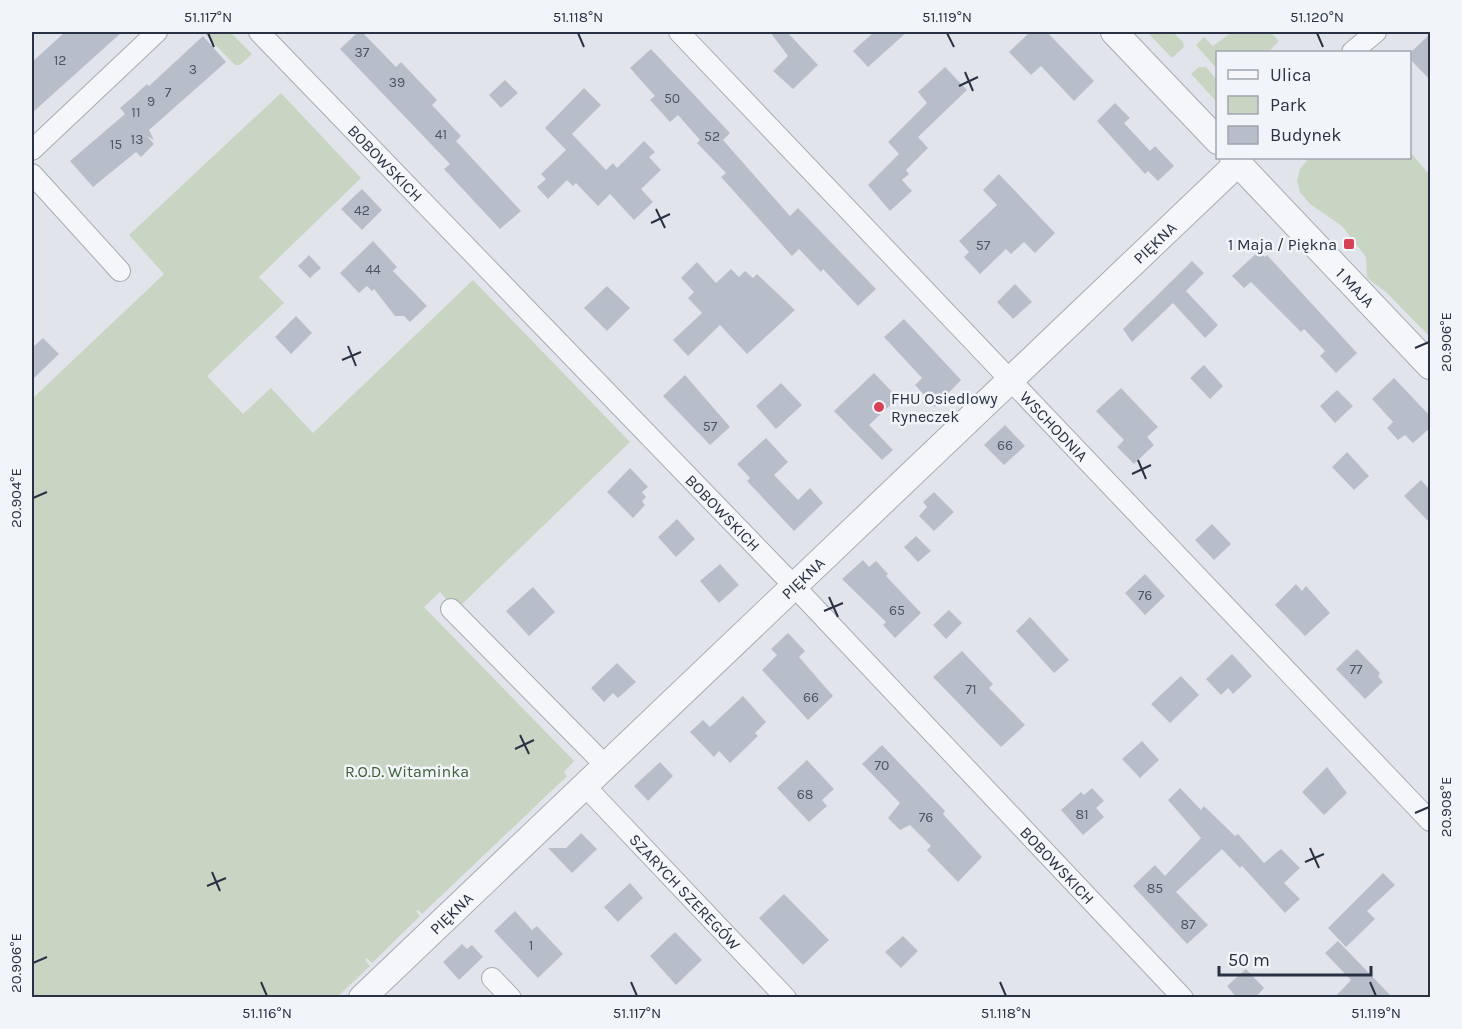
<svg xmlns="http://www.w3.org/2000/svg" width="1462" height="1029" font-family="Karla,sans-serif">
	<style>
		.green { fill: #c7d5c2 }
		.building { fill: #b8bec9 }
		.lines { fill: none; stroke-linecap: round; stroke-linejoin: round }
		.minor-casing { stroke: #a6acb6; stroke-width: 22 }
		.tertiary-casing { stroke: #a6acb6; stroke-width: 28 }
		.minor { stroke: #f5f6f9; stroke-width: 20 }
		.tertiary { stroke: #f5f6f9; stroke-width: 26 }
		.ticks { fill: none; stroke: #293244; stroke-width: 2 }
		.poi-dot { fill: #d64156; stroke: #f1f4f8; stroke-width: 2 }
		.labels { text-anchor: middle; stroke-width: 5; stroke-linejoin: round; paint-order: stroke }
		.number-label { font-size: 14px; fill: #4d5565 }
		.street-label { font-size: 16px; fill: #293244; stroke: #f1f4f8 }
		.poi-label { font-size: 16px; fill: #293244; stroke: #f1f4f8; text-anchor: end }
		.park-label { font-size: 16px; fill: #3d6035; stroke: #f1f4f8 }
		.neatline { fill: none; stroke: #293244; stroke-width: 2 }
		.ticks-label { font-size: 15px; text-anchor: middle; fill: #293244 }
	</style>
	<rect width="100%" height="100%" fill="#e1e5eb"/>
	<!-- green -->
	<path class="green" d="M203 32H230L252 54 240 65H235Z
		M1147 32H1173L1183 42 1184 47 1172 58Z
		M1232 32H1270L1279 41 1268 52H1218L1217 69 1196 45 1204 37 1213 46Z
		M1199 67H1206L1217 80 1216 101 1191 74Z
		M281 93 361 178 259 277 284 303 207 376 243 414 271 388 313 433 473 280 630 442 456 610 440 592 424 607 574 761 564 772 567 776 422 914 418 910 416 911 420 916 372 963 367 958 365 960 370 966 337 997 32 998V399L164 274 129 235Z
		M1410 152 1430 175V337L1386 292 1367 278 1366 257 1342 226 1310 204 1300 192 1297 181 1300 169 1309 158H1410Z"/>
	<!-- building -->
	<path class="building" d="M65 32H122L32 113V62Z
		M358 32H362L396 67 401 62 437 100 432 105 461 136 456 141 521 211 500 229 444 169 450 164 340 49Z
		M770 32H787L818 65 793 89 773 71 788 56Z
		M874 32H907L868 67 853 51Z
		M1030 32H1047L1094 81 1074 101 1041 66 1031 75 1009 52Z
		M1431 33V81L1410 59V53Z
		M203 36 226 62 149 130 154 140 147 136 154 144 141 157 136 152 93 187 70 161 125 114 120 108 134 96 147 84 149 86Z
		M651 49 730 133 723 140 790 216 798 208 876 289 858 306 823 269 821 272 799 249 792 256 721 177 726 173 697 143 700 140 678 115 670 122 650 100 655 96 630 68Z
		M945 67 967 90 918 137 928 148 906 170 909 174 902 180 912 191 890 211 868 185 899 154 888 142 927 103 918 92Z
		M505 80 518 93 501 108 489 95Z
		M584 88 601 105 572 134 606 170 613 163 617 168 644 141 655 152 649 157 661 170 641 189 653 202 634 220 610 194 598 206 576 183 573 186 567 180 548 199 537 187 546 179 541 174 566 150 545 128Z
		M1115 103 1130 118 1124 123 1150 151 1155 146 1174 166 1158 181 1148 171 1145 174 1097 121Z
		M999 174 1055 233 1035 253 1024 242 1011 254 1006 249 980 274 964 257 969 252 959 241 997 205 983 190Z
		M362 189 382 210 362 230 341 209Z
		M373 241 397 267 393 271 427 306 410 322 404 316H395L374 289 372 291 367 286 359 293 340 273Z
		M1259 251 1265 257 1267 255 1357 353 1336 373 1320 356 1325 351 1304 329 1301 332 1251 282 1244 288 1232 276Z
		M309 255 321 268 310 278 298 266Z
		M1192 261 1204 273 1186 291 1218 325 1205 338 1173 303 1132 342 1123 329Z
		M697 262 716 283 731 269 739 277 745 271 753 278 757 274 795 310 747 354 720 325 688 356 673 340 702 313 688 298 694 292 681 278Z
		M1015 284 1032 302 1013 319 997 302Z
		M607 286 630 308 607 331 584 308Z
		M296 316 312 333 291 354 275 337Z
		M904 319 961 380 935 407 915 385 922 378 884 337Z
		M43 338 59 354 32 380V348Z
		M1204 365 1223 386 1210 399 1190 378Z
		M874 373 898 398 869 425 893 450 882 460 834 411Z
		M685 375 730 427 710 445 663 396Z
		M1394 378 1431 417V427L1413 443 1405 435 1398 440 1387 428 1393 422 1372 399Z
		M781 383 802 405 776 429 756 406Z
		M1121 388 1158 427 1147 437 1154 445 1134 464 1117 447 1124 440 1096 411Z
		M1337 390 1353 406 1335 423 1320 406Z
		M1005 425 1025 446 1004 465 984 445Z
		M766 438 788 462 774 475 798 500 810 488 823 503 794 531 747 481 750 478 737 464Z
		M1347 452 1369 476 1354 490 1332 467Z
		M630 468 648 487 642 492 646 497 642 501 645 505 633 518 607 492Z
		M1421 480 1431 491V524L1404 496Z
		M934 492 954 512 934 531 919 516 927 507 923 502Z
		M677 519 695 539 676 557 658 537Z
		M1212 524 1231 544 1214 560 1195 540Z
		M916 536 931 551 918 562 904 547Z
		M863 560 869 567 876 561 888 574 886 576 921 613 895 638 883 625 886 622 842 579Z
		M720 564 739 585 719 603 700 581Z
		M1145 574 1165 596 1145 615 1125 593Z
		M1296 584 1302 591 1306 586 1330 613 1305 636 1275 605Z
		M533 587 555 612 529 636 506 611Z
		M949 610 962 623 946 639 933 625Z
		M1030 617 1069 660 1054 673 1016 631Z
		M788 633 805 651 799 657 833 696 808 720 762 670 777 655 771 649Z
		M1357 649 1380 673 1378 676 1383 682 1365 699 1336 669Z
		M962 651 993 684 989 688 1025 725 1001 747 933 677Z
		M1232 654 1252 676 1233 694 1228 688 1221 695 1206 679Z
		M617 663 636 682 618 698 613 693 604 702 591 688Z
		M1181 676 1199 695 1170 723 1151 704Z
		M743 696 766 722 755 733 758 736 730 763 719 751 714 757 690 732 703 720 710 727Z
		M1142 741 1159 760 1140 778 1122 759Z
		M882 745 945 811 943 814 982 857 958 882 927 850 931 846 910 825 900 830 888 818 900 803 862 764Z
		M807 760 834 789 822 800 827 806 809 822 777 788Z
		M660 762 673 776 648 801 634 786Z
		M1327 767 1347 793 1324 815 1302 792Z
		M1092 788 1104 801 1096 808 1104 817 1083 835 1061 810 1081 792 1084 795Z
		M1180 788 1201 810 1204 806 1235 836 1238 834 1264 863 1281 849 1300 868 1284 883 1300 899 1285 913 1242 866 1240 868 1222 849 1176 892 1208 925 1187 944 1133 886 1155 865 1165 876 1201 838 1168 800Z
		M581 833 597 849 572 873 548 848H566Z
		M1383 873 1395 885 1367 911 1375 919 1346 947 1328 928Z
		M630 883 643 898 618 922 604 907Z
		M784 894 829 940 803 965 759 918Z
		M515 911 532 930 537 926 563 954 538 978 494 931Z
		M675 932 702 960 676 985 650 956Z
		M903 936 918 951 901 968 885 952Z
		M1338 941 1393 998H1334L1351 980 1325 953Z
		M462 944 467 949 472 945 483 957 459 980 443 962Z
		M1246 969 1264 988 1255 998H1237L1227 986Z"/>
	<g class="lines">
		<defs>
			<g id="minor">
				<path id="s1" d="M259 32 794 586 1183 998"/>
				<path id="s2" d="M679 32 1430 821"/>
				<path d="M1352 52 1376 32"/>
				<path d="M32 150 157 32"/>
				<path d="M32 174 120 271"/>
				<path d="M451 609 605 765"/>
				<path id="s3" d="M584 785 786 998"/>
				<path d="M492 978 511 998"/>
			</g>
			<g id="tertiary">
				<path d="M1114 32 1218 141"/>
				<path id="s4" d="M1233 158 1430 366"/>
				<path id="s5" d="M362 998 1238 163"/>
			</g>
		</defs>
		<!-- minor casing -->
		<use href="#minor" class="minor-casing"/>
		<!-- tertiary casing -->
		<use href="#tertiary" class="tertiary-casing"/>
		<!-- minor -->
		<use href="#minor" class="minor"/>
		<!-- tertiary -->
		<use href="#tertiary" class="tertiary"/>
	</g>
	<!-- ticks -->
	<path class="ticks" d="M208 33 214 47M578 33 584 47M947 33 954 47M1317 33 1323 47M965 72 973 91M959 86 978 77M656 209 665 228M651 223 670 214M348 346 356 366M1415 348 1429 342M342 360 361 352M1138 460 1146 479M1132 474 1151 465M33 498 47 492M829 597 838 617M824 611 843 603M520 735 529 754M515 749 534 740M1415 813 1429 807M1310 848 1319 868M1305 862 1324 854M212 872 220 891M207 886 226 878M33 963 47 957M261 982 267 996M631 982 637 996M1000 982 1006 996M1370 982 1376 996"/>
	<!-- markers -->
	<g class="poi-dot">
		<rect x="1343" y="238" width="12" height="12" rx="3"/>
		<circle cx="879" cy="407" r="6"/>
	</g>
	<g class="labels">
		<!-- number labels -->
		<g class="number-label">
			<text x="362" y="57">37</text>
			<text x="60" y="65">12</text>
			<text x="193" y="74">3</text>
			<text x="397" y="87">39</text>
			<text x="168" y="97">7</text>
			<text x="672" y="103">50</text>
			<text x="151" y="106">9</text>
			<text x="136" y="117">11</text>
			<text x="441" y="139">41</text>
			<text x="712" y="141">52</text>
			<text x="137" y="144">13</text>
			<text x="116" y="149">15</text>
			<text x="362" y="215">42</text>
			<text x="983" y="250">57</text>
			<text x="373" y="274">44</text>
			<text x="710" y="431">57</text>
			<text x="1005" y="450">66</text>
			<text x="1145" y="600">76</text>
			<text x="897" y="615">65</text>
			<text x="1356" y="674">77</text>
			<text x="971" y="694">71</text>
			<text x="811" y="702">66</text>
			<text x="882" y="770">70</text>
			<text x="805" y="799">68</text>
			<text x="1082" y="819">81</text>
			<text x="926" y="822">76</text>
			<text x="1155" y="893">85</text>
			<text x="1188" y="929">87</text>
			<text x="531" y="950">1</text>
		</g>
		<!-- street labels -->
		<g class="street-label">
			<text dy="6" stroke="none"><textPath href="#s1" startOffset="182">BOBOWSKICH</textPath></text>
			<text dy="6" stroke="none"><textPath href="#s5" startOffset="1095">PIĘKNA</textPath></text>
			<text dy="6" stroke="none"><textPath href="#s4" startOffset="178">1 MAJA</textPath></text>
			<text dy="6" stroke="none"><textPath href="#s2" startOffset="544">WSCHODNIA</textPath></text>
			<text dy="6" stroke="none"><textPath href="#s1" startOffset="668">BOBOWSKICH</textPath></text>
			<text dy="6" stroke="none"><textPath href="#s5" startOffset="609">PIĘKNA</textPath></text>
			<text dy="6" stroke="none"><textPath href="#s1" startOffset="1154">BOBOWSKICH</textPath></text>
			<text dy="6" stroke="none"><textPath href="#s3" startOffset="147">SZARYCH SZEREGÓW</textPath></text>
			<text dy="6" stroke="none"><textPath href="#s5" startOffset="123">PIĘKNA</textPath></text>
		</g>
		<!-- poi labels -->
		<g class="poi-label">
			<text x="1337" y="250">1 Maja / Piękna</text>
			<text x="891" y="404" text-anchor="start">FHU Osiedlowy<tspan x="891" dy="18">Ryneczek</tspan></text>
		</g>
		<!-- park labels -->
		<g class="park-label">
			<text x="407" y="777">R.O.D. Witaminka</text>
		</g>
	</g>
	<!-- border -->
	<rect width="1462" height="1029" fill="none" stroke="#f1f4f8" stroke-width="66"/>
	<!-- legend -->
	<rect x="1216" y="51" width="195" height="108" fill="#f1f4f8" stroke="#a1a6b0" stroke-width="1.5"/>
	<rect x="1228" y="70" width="30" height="9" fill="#f5f6f9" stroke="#a1a6b0" stroke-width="1.5"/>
	<text x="1270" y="81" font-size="18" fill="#293244">Ulica</text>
	<rect x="1228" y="96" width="30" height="18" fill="#c7d5c2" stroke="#a1a6b0" stroke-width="1.5"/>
	<text x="1270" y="111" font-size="18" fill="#293244">Park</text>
	<rect x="1228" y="126" width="30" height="18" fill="#b8bec9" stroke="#a1a6b0" stroke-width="1.5"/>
	<text x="1270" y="141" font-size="18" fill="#293244">Budynek</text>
	<!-- scale -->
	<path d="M1219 966v9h152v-9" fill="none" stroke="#293244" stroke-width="3"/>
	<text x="1228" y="966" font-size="18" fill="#293244" stroke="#f1f4f8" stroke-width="4.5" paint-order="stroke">50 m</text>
	<rect x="33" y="33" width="1396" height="963" class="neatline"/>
	<g class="ticks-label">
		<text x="208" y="22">51.117°N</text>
		<text x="578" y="22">51.118°N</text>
		<text x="947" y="22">51.119°N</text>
		<text x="1317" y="22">51.120°N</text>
		<text transform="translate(1446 342) rotate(-90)" y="5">20.906°E</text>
		<text transform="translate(16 498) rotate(-90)" y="5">20.904°E</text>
		<text transform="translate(1446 807) rotate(-90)" y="5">20.908°E</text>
		<text transform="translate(16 963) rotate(-90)" y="5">20.906°E</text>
		<text x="267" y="1018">51.116°N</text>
		<text x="637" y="1018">51.117°N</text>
		<text x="1006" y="1018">51.118°N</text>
		<text x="1376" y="1018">51.119°N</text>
	</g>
</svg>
